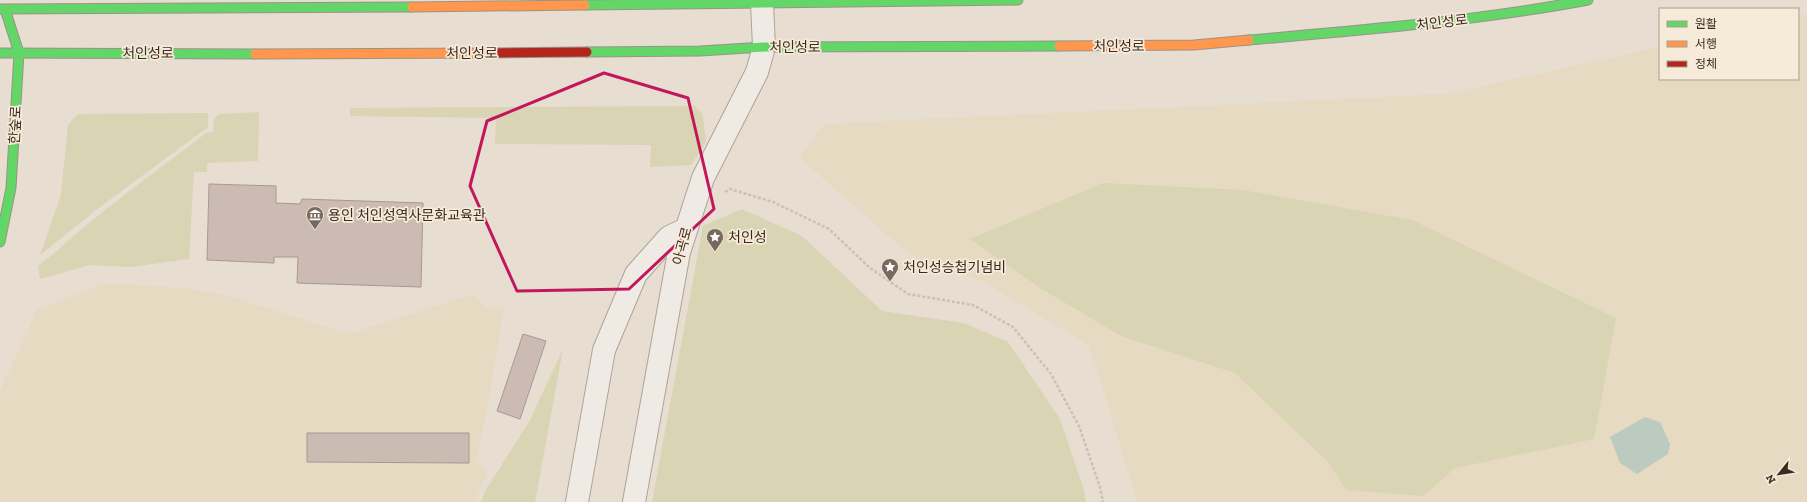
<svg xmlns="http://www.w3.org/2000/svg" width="1807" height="502" font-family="'Zilla Slab','Noto Sans KR',serif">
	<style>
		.farmland { fill: #e6dac2 }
		.green { fill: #d9d4b4 }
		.water { fill: #bccbc0 }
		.building { fill: #cbbbb2; stroke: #a89990 }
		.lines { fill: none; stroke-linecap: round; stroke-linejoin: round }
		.street-casing { stroke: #ada399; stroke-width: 24 }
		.fast-casing { stroke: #9c928a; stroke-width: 11 }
		.slow-casing { stroke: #9c928a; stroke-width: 11 }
		.jam-casing { stroke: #9c928a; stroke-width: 11 }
		.path { stroke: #c8c0b9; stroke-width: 2.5; stroke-dasharray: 3 2; stroke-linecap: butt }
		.street { stroke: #efeae3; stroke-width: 22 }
		.fast { stroke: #63d668; stroke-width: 9 }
		.slow { stroke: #ff974d; stroke-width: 9 }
		.jam { stroke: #b3261e; stroke-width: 9 }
		.marked { fill: none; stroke: #c2185b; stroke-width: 3; stroke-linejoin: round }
		.labels { text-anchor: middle; stroke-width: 3.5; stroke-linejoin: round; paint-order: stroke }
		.street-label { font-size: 14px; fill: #3c2a21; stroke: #f6ead9 }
		.poi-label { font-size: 14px; fill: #3c2a21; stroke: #f6ead9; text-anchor: start }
	</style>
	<rect width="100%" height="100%" fill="#e7ddd1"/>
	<!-- farmland -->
	<path class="farmland" d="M1807 14V502H1137L1090 346 982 281 910 255 800 158 824 124 1447 94 1660 47V79H1798V16Z
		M106 283 183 288 225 295 349 334 474 294 487 310 504 307 487 410 476 460 487 472 475 502H0V391L37 310Z"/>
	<!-- green -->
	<path class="green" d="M695 106 703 115 706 142 691 165 650 167 651 145 495 144 496 118 350 116V108Z
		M259 112 258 161 207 163V172H194L189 259 130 267 90 265 40 279 38 266C58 251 75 234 94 219 131 189 169 162 206 133L213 132 214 118 220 114Z
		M208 113V127L96 210 40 255 61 195 68 125 78 114Z
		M1103 183 1243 190 1412 220 1616 318 1594 439 1455 468 1423 496 1346 490 1328 462 1235 373 1121 336 1040 288 970 239Z
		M742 209 802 236 882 311 964 323 1008 342 1060 419 1084 490 1086 502H652L703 226Z
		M563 349 535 502H481L485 491 529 422Z"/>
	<!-- water -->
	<path class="water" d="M1645 417 1660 422 1670 444 1668 454 1637 474 1620 463 1610 437Z"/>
	<!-- building -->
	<path class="building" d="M209 184 276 186V203L300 204 302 199 423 203 421 287 297 283 298 257H274V263L207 260Z
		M523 334 546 341 520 419 497 411Z
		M307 433H469V463L307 462Z"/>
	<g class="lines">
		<defs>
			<path id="street" d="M577 502 604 350 636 274 669 237 686 229
				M634 502 679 252 703 178 757 72 764 47 762 3"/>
			<path id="fast" d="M585 5 1018 0
				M0 9 412 7
				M1249 40C1363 30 1476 21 1588 0
				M587 52 700 51 764 47 1059 46
				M0 53 255 54
				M0 242 11 188 19 53 5 9"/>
			<path id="slow" d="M412 7 585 5
				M1059 46 1194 45 1249 40
				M255 54 495 53"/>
			<path id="jam" d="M495 53 587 52"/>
		</defs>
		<!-- street casing -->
		<use href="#street" class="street-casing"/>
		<!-- fast casing -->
		<use href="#fast" class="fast-casing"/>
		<!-- slow casing -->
		<use href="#slow" class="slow-casing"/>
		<!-- jam casing -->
		<use href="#jam" class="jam-casing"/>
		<!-- path -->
		<path class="path" d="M725 192 730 189 773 202 829 229 870 268 908 294 973 305 1013 327 1051 374 1079 426 1100 487 1103 502"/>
		<!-- street -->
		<use href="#street" class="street"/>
		<!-- fast -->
		<use href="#fast" class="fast"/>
		<!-- slow -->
		<use href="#slow" class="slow"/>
		<!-- jam -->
		<use href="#jam" class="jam"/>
	</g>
	<!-- marked area -->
	<path class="marked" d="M604 73 688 98 714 209 629 289 517 291 470 186 487 121Z"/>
	<!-- icons -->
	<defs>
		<symbol id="museum-pin" viewBox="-11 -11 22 30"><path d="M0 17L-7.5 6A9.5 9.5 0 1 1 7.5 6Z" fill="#78695f" stroke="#f6ead9"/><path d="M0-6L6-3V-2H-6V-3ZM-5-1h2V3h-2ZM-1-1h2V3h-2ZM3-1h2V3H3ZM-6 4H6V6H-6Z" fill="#fff"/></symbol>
		<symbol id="sight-pin" viewBox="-11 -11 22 30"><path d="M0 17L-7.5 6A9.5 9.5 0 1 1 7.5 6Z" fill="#78695f" stroke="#f6ead9"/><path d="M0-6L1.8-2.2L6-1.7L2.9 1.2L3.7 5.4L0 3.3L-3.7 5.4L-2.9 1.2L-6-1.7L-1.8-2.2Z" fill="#fff"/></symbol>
	</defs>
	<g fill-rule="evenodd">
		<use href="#museum-pin" x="305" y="205" width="20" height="27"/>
		<use href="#sight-pin" x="705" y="227" width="20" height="27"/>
		<use href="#sight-pin" x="880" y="257" width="20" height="27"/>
	</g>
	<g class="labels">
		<!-- street labels -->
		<g class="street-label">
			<text transform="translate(1442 22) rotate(-7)" y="5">처인성로</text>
			<text x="1119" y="51">처인성로</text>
			<text x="795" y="52">처인성로</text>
			<text x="148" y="58">처인성로</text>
			<text x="472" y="58">처인성로</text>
			<text transform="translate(15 125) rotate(-87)" y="5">한숲로</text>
			<text transform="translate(682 246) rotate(-75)" y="5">아곡로</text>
		</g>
		<!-- poi labels -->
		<g class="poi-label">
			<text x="328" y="220">용인 처인성역사문화교육관</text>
			<text x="728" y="242">처인성</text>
			<text x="903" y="272">처인성승첩기념비</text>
		</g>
	</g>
	<!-- legend -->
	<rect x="1659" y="8" width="140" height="72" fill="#f6ead9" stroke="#ac9d8f"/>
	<rect x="1667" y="21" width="20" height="6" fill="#63d668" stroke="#ac9d8f"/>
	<text x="1695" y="28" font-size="12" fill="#3c2a21">원활</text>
	<rect x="1667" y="41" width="20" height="6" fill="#ff974d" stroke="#ac9d8f"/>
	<text x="1695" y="48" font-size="12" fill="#3c2a21">서행</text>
	<rect x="1667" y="61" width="20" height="6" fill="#b3261e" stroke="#ac9d8f"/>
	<text x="1695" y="68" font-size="12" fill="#3c2a21">정체</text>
	<!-- north arrow -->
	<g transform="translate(1779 474) rotate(240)" stroke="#f6ead9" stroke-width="3" paint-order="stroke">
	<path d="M0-3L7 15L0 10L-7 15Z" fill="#3c2a21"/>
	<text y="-6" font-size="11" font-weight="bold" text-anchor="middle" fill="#3c2a21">N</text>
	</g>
</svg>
